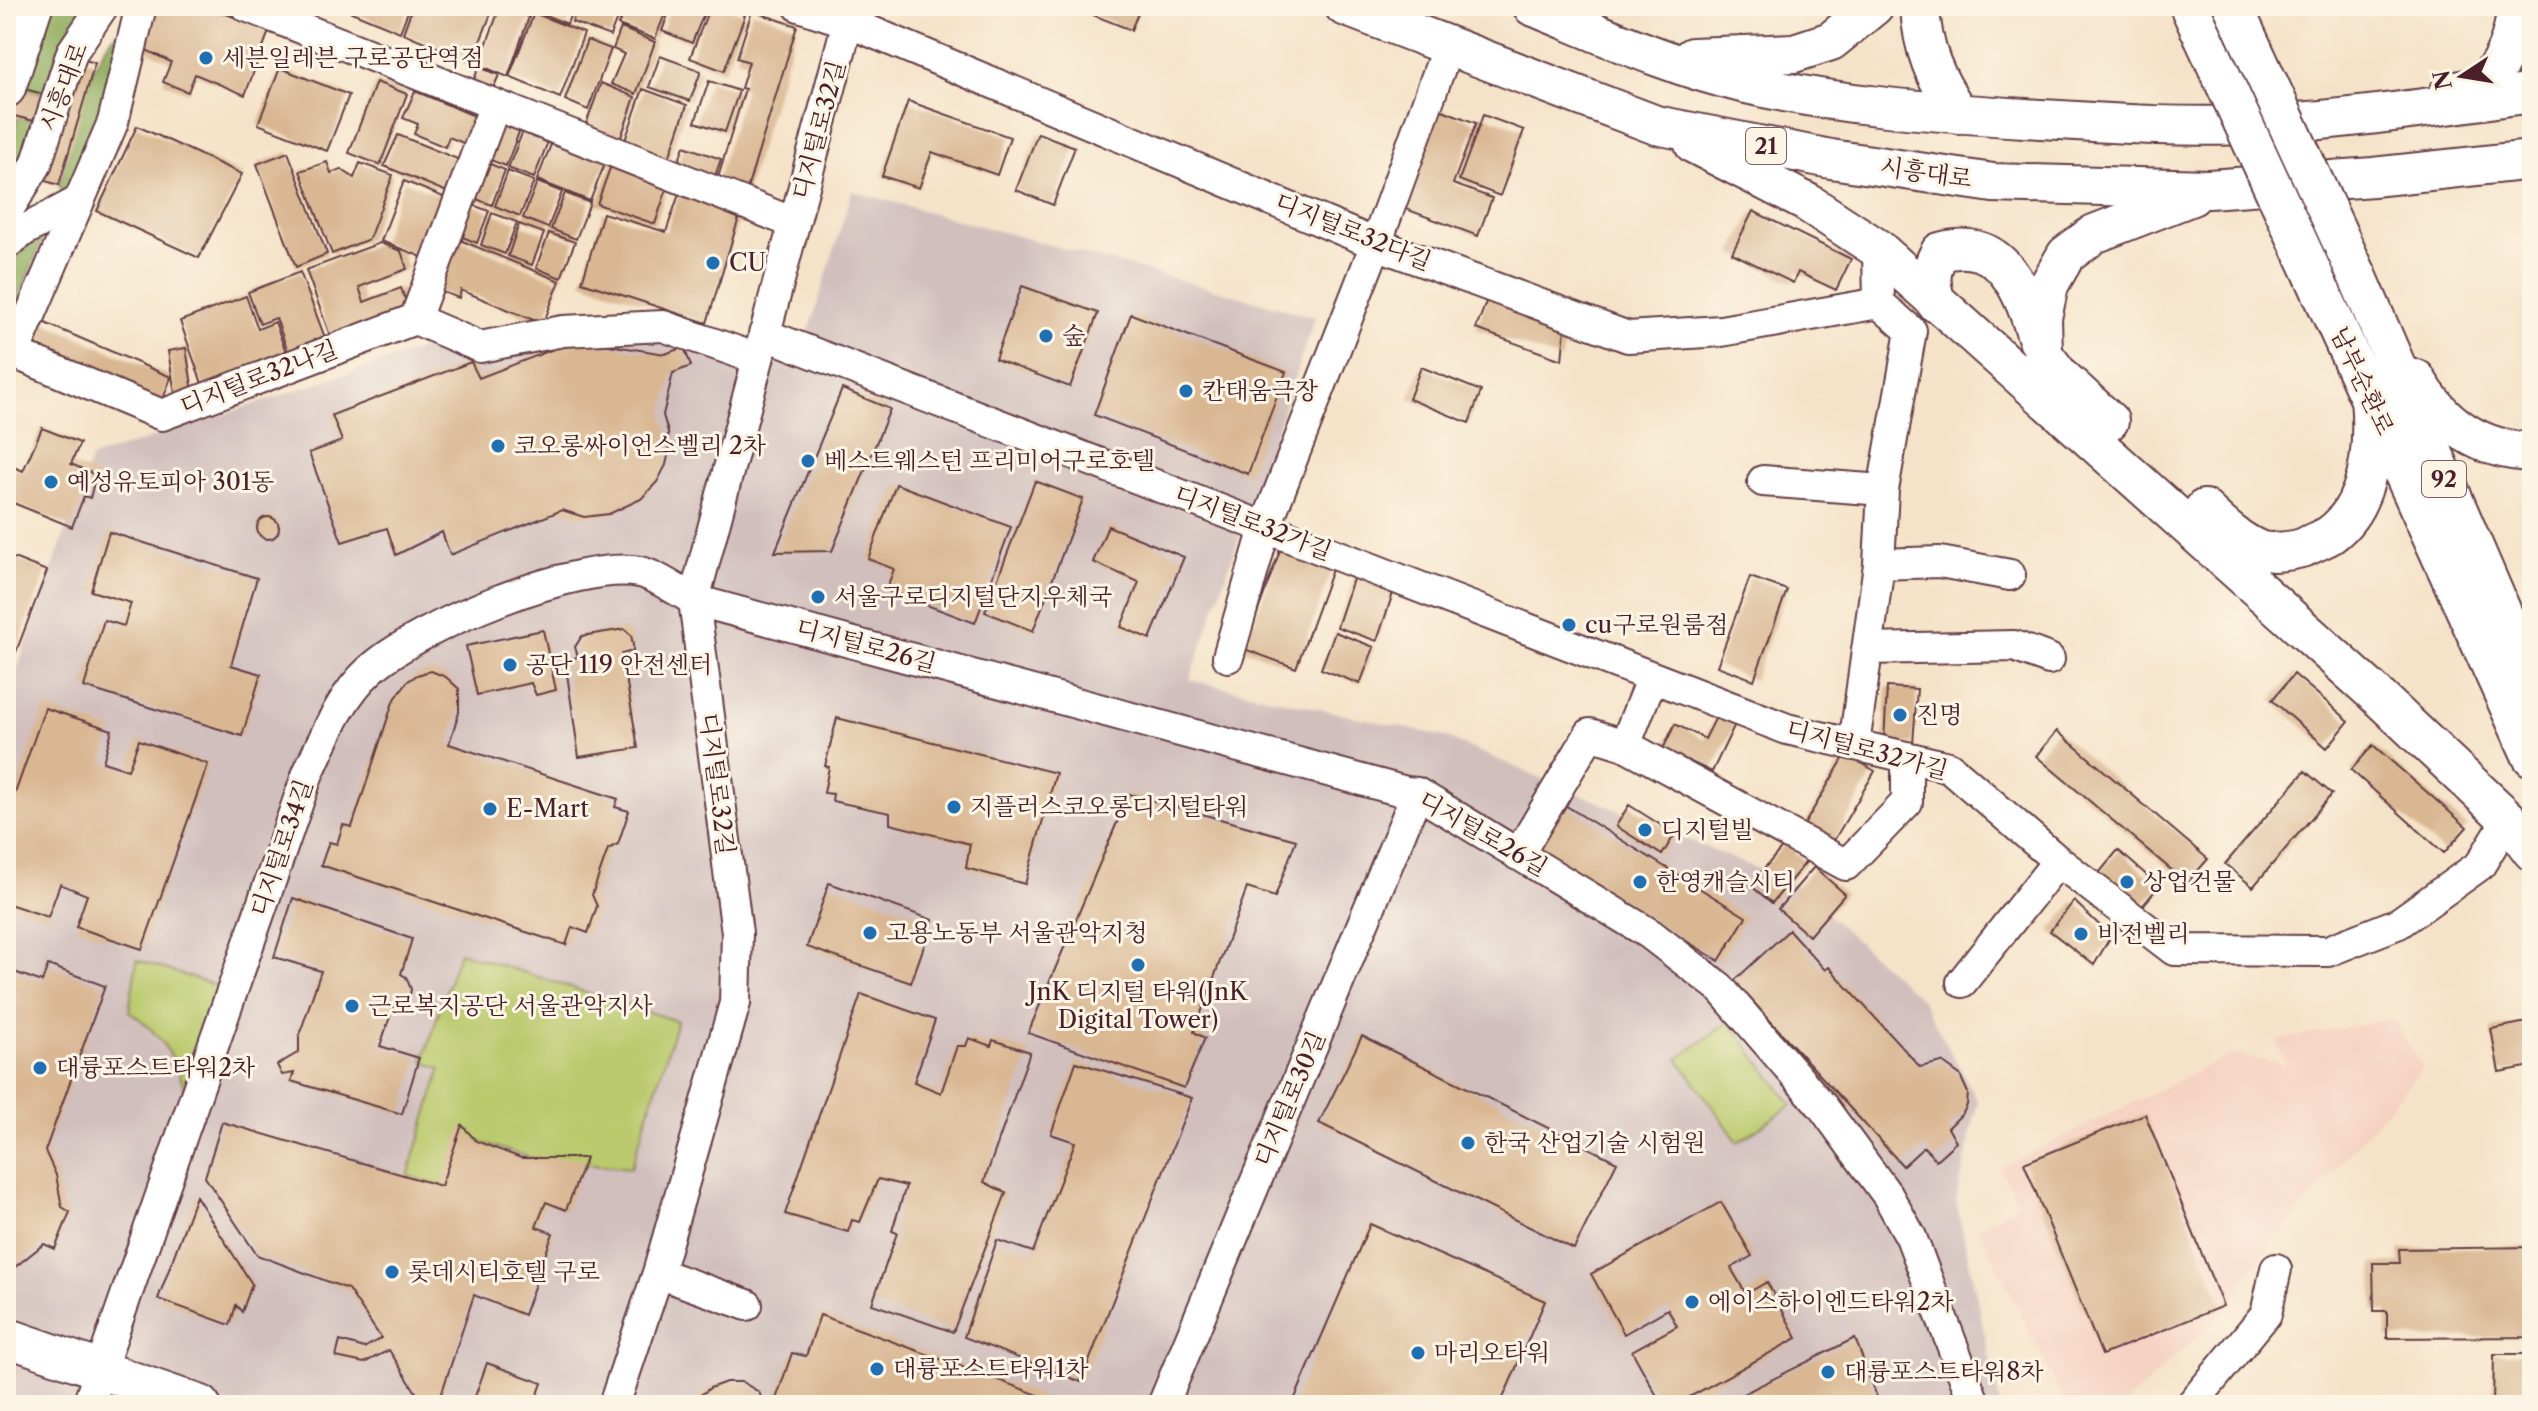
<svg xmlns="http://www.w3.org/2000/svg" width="2538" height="1411" font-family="'Libre Caslon Text','Noto Serif KR',serif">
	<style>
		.built { fill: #f5d2c2 }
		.industrial { fill: #d1bfbd }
		.green { fill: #b9c96c; stroke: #82744c; stroke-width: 2 }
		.forest { fill: #92ad60; stroke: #6e6646; stroke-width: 2 }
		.building { fill: #d9b793 }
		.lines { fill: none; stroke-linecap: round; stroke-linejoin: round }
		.minor-casing { stroke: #643c43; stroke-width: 34 }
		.major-casing { stroke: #643c43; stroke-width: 42 }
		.minor { stroke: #fff; stroke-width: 30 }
		.major { stroke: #fff; stroke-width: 38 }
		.major-bridge-casing { stroke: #643c43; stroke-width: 42; stroke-linecap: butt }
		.major-bridge { stroke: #fff; stroke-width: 38 }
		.poi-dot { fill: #1f6fb2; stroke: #fcf5e5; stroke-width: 3 }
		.labels { text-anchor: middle; stroke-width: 6; stroke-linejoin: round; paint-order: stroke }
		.shield { fill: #fcf5e5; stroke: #7f5f63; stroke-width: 2 }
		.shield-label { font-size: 22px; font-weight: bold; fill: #4a1f2b }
		.poi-label { font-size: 24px; fill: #4a1f2b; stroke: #fcf5e5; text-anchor: start }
		.street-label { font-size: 24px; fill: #4a1f2b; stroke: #fcf5e5 }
	</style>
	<rect width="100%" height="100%" fill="#fcf5e5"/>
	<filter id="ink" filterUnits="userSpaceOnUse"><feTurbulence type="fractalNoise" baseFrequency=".0125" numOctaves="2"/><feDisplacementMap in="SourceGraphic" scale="16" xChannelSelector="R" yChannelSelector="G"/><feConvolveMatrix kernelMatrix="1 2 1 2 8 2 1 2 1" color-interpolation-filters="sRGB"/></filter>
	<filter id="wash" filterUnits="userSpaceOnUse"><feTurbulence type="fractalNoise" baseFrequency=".006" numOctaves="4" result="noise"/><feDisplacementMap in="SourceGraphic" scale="32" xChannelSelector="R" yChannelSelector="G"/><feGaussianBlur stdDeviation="1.8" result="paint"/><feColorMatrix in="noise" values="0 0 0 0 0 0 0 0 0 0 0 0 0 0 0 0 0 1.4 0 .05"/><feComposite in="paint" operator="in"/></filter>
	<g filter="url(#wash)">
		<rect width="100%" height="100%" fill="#f5e3c9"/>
		<!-- built -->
		<path class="built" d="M2393 1019 2423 1068 2244 1276 2233 1303 2124 1405H2066L1979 1228 2018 1204 2000 1168 2232 1054 2286 1064 2276 1040Z"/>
		<!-- industrial -->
		<path class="industrial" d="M852 191 1315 317 1190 680 1442 736 1795 885 1922 1000 1978 1101 1956 1201 2000 1405H6V701L91 458 428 347 563 322 680 319 800 361Z"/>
		<!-- green -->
		<path class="green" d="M459 952 677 1021 631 1168 532 1158 476 1141 441 1186 408 1176 441 1069 423 1061Z
			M137 960 232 991 191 1109C179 1066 167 1037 129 1011Z
			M1729 1022 1792 1105 1738 1142 1678 1059Z"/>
		<!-- forest -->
		<path class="forest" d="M46 6H94L58 97 26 89Z
			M117 34 122 38 103 120 71 189 63 194 59 185C70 150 89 53 117 34Z
			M18 117 48 126 6 186V156Z
			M39 239 42 241 6 329C6 287 0 261 39 239Z"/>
		<g id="blocks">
			<!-- building -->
			<path class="building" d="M157 6H206L269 31 245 95 195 74 188 92 163 82 171 62 144 49Z
				M337 6H410L400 32Z
				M413 6H494L472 62 403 33Z
				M514 6H535L532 13Z
				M543 6H574L567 24 540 13Z
				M578 6H622L610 36 572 22Z
				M626 6H653L666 11 655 39 618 25Z
				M671 6H707L692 43 662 31Z
				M710 6H722L745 15 724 71 690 58Z
				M1085 6H1141L1131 30 1083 11Z
				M500 7 529 17 508 77 479 65Z
				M752 11 797 26 745 196 715 187 745 89 741 88 749 62 737 58Z
				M534 13 584 33 560 98 509 77Z
				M621 28 655 42 636 94 611 84 624 54 613 49Z
				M587 40 611 49 588 110 565 100Z
				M660 56 701 71 690 101 649 87Z
				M75 57 95 63 59 185 39 179 54 126 6 114V84L62 99Z
				M479 67 499 75 492 91 472 84Z
				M280 68 349 95 327 151 258 124Z
				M709 81 739 91 725 132 695 122Z
				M376 82 407 94 380 165 349 153Z
				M601 83 635 97 619 143 584 130Z
				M643 89 687 105 668 161 623 146Z
				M415 91 484 120 473 147 449 137 445 147 414 134 418 124 403 118Z
				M908 101 1010 137 997 175 932 152 919 188 882 176Z
				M1440 109 1476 123 1453 184 1492 198 1478 236 1403 208Z
				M1483 115 1524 130 1500 196 1459 180Z
				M493 118 522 124 506 166 480 156Z
				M137 126 242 174 199 258 97 211Z
				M525 126 550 136 534 178 508 168Z
				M1038 133 1075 147 1053 205 1016 190Z
				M398 135 460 160 447 192 384 166Z
				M554 137 607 158 590 201 537 180Z
				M684 146 721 159 712 185 675 172Z
				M288 152 327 254 296 267 257 164Z
				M480 160 505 170 492 205 466 195Z
				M613 160 669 182 655 224 597 204Z
				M327 162 331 173 341 169 354 178 360 163 393 175 369 239 332 254 300 171Z
				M508 171 534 181 520 216 495 206Z
				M404 181 446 198 422 257 381 241Z
				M537 182 562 192 548 228 523 218Z
				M680 191 741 211 707 323 582 282 603 213 666 232Z
				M565 193 590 203 576 239 551 229Z
				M465 202 489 211 477 243 453 233Z
				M1753 211 1851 259 1836 290 1798 272 1793 283 1732 253Z
				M492 213 517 222 505 254 481 245Z
				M519 224 544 233 532 265 508 256Z
				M549 233 575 242 561 278 536 268Z
				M450 236 560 281 543 324 461 290 459 298 431 288Z
				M380 243 401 251 407 269 359 287 364 302 401 288 410 313 332 341 306 270Z
				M300 272 327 343 290 357 276 318 260 324 248 292Z
				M1022 286 1098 313 1070 387 995 359Z
				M1489 294 1565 329 1562 360 1476 329Z
				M246 296 258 329 275 322 289 361 205 392 180 321Z
				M1131 314 1286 372 1248 474 1094 415Z
				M38 320 171 377 161 405 26 349Z
				M577 340 665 354 684 347 691 366 673 373 663 415 668 432 669 451 666 465 657 482 641 499 609 514 584 517 562 510 450 555 442 532 396 555 387 528 342 542 309 453 342 441 332 415 471 362 479 378Z
				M186 348 194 398 176 400 168 351Z
				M6 361 16 365 6 389Z
				M1421 367 1481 391 1469 423 1409 399Z
				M842 389 890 409 832 551 775 552Z
				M42 428 80 443 71 464 96 475 90 498 84 496 72 527 6 500V488L14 467 23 471Z
				M1035 481 1083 499 1033 631 985 612Z
				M896 484 1011 527 975 623 886 590 894 569 868 559Z
				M257 528a11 11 0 1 1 22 0a11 11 0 1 1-22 0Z
				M1108 526 1184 557 1150 639 1121 627 1139 582 1093 562Z
				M109 532 257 578 231 665 261 674 242 736 84 687 104 620 124 626 131 603 91 591Z
				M1282 545 1334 564 1296 668 1244 649Z
				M6 555 47 571 6 678Z
				M1354 576 1394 590 1377 641 1337 627Z
				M1750 577 1787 590 1754 680 1717 666Z
				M624 629 631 635 633 645V651L622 654 638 748 579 757 565 660 578 657 575 647 582 636Z
				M543 630 556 690 536 695 531 683 477 695 466 646Z
				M1335 632 1374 647 1360 684 1321 669Z
				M431 671 446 677 459 689V712L449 744 618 799 615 807 629 811 618 844 608 849 592 895 597 906 588 933 572 927 566 945 321 865 329 842 337 844 343 825 352 827 393 702 407 682 417 675Z
				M2294 674 2349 721 2327 748 2272 700Z
				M1887 687 1917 689 1913 744 1884 742Z
				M45 708 112 730 103 762 128 770 139 740 208 764 142 949 76 927 87 895 60 884 48 917 6 903V819Z
				M1719 711 1737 720 1712 772 1663 749 1675 724 1705 739Z
				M837 718 1056 773 1025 884 966 868 970 844 890 824V813L832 801 833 794 824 793 829 767 825 766Z
				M2057 731 2208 859 2187 883 2036 756Z
				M2373 745 2467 827 2444 853 2351 770Z
				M1846 754 1875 771 1833 842 1804 825Z
				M2305 771 2332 794 2253 887 2225 864Z
				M1129 794 1296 840 1275 897 1247 888 1194 1032 1205 1038 1184 1088 1028 1033Z
				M1555 799 1746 917 1719 961 1533 847Z
				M1629 805 1675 834 1662 855 1616 826Z
				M1785 844 1806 862 1772 903 1750 885Z
				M2118 850 2159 886 2136 914 2094 879Z
				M1814 867 1845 894 1809 936 1778 909Z
				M829 883 933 920 911 983 807 947Z
				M293 898 412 939 401 974 406 977 411 989 409 1001 400 1007 394 1005 380 1046 419 1058 402 1114 291 1081 294 1073 282 1075 277 1065 299 1052V1036L321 971 274 957Z
				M2074 901 2111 936 2094 965 2050 931Z
				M1789 930 1825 970 1829 967 1920 1067 1942 1062 1960 1075 1968 1093 1967 1105 1963 1113 1948 1128 1956 1142 1936 1160 1924 1147 1903 1166 1734 981Z
				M48 965 105 986 45 1151 56 1175 62 1207 70 1212 55 1249 44 1244 15 1267H6V969L42 982Z
				M861 994 935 1020 914 1082 941 1093 957 1046H966L969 1038 991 1046 993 1040 1030 1052 984 1182 1006 1193 953 1332 872 1304 897 1233 892 1231 906 1186 878 1179 860 1222 852 1220 848 1232 785 1214Z
				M2532 1021V1066L2499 1072 2491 1029Z
				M1362 1036 1617 1162 1574 1249 1319 1123Z
				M1076 1062 1192 1098 1081 1382 964 1337 997 1240 1033 1252 1075 1142 1051 1134Z
				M2145 1114 2223 1306 2102 1355 2024 1163Z
				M222 1122 441 1186 462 1125 476 1141 521 1158H586L566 1210 546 1202 536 1227 553 1233 524 1315 474 1295 439 1401 417 1394 389 1350 364 1363 336 1357 340 1341 364 1348 381 1338 348 1289 257 1255 205 1177Z
				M196 1196 252 1284 242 1312 236 1305 230 1325 158 1299Z
				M1721 1202 1752 1256 1731 1268 1746 1294 1767 1282 1797 1338 1675 1405H1662L1632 1351 1677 1326 1668 1309 1624 1334 1591 1274Z
				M1370 1224 1545 1301 1500 1405H1292Z
				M2532 1247V1337L2387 1338V1311H2374L2373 1263H2400L2399 1249Z
				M820 1315 1044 1397 1041 1405H774L792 1353 806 1356Z
				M1855 1338 1880 1405H1721Z
				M2494 1354H2532V1405H2493Z
				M487 1363 542 1383 534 1405H472Z
				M726 1382H742L759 1392 763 1402 772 1405H693L697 1398 710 1388Z"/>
		</g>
	</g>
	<g filter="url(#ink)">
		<use href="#blocks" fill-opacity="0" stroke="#643c43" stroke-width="2"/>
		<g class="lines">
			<defs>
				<path id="minor" d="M141 6 113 122 14 353 162 415 415 319 495 105
					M246 6 794 223
					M799 6 848 22 1376 244 1628 337 1721 331 1879 303
					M6 213 36 165 72 52 103 6
					M6 244 25 230 79 201
					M415 319 480 347 563 331 663 326 758 359
					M764 334 1787 729 1949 767 2058 861 2174 950 2328 951 2399 923 2480 865 2508 819
					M1763 481 1883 490
					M1879 564 1940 562 2010 575
					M1867 649 2014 646 2049 659
					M1228 657 1265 528 1376 244 1448 46
					M1625 745 1846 865 1907 802V757
					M1854 745 1879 564 1883 490 1911 331 1879 303 1878 249
					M1518 855 1590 734 1625 745 1652 677
					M1962 982 2058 861
					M658 1273 747 1305
					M88 1405 308 773C325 737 340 697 370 670 416 627 578 560 640 572 655 575 679 592 694 600L1406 792 1417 793 1650 934 1719 987 1823 1107 1888 1196 1911 1237 1975 1405
					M614 1405 658 1273 735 1003 737 933 694 600 852 6
					M1163 1405 1417 793
					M2191 1405 2266 1314 2276 1269"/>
				<path id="major" d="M1344 6 1656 125 1831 159 1993 183 2209 189 2373 177 2532 160
					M1532 6C1601 34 1670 66 1742 83 1834 105 1930 112 2025 118 2106 123 2186 129 2267 124 2356 119 2444 105 2532 93
					M1920 6C1922 50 1935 78 1959 114
					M1692 57 1794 53 1831 41 1874 6
					M6 88 33 6
					M2449 93C2460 90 2477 88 2485 81 2506 63 2514 32 2517 6
					M1694 144 1808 203 1878 249 2372 691 2508 819 2532 851
					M2357 275 2532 682
					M2314 276 2532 757
					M1936 303C1930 282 1929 271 1940 252 2003 234 2023 292 2038 340
					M2416 379C2442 424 2479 450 2532 452
					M2109 421 2060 376 2043 354 2042 318 2049 285 2066 255 2094 234 2192 196
					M2204 509C2220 524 2237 541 2259 550 2270 554 2296 551 2307 546 2314 542 2323 539 2330 535 2372 504 2374 444 2370 397
					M6 1337 201 1405"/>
			</defs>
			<!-- minor casing -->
			<use href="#minor" class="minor-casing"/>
			<!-- major casing -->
			<use href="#major" class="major-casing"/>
			<!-- minor -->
			<use href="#minor" class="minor"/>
			<!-- major -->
			<use href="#major" class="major"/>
			<defs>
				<path id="major-bridge" d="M2189 6 2314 276
					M2233 6 2357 275"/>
			</defs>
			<!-- major-bridge casing -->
			<use href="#major-bridge" class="major-bridge-casing"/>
			<!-- major-bridge -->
			<use href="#major-bridge" class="major-bridge"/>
		</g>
	</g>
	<!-- markers -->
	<g class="poi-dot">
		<circle cx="206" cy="58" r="8"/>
		<circle cx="713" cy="263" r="8"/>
		<circle cx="1046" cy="336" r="8"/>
		<circle cx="1186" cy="391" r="8"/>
		<circle cx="498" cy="446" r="8"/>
		<circle cx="808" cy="461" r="8"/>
		<circle cx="51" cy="482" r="8"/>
		<circle cx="818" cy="597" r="8"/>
		<circle cx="1569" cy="625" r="8"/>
		<circle cx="510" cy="665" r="8"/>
		<circle cx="1900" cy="715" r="8"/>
		<circle cx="954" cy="807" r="8"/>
		<circle cx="490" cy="809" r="8"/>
		<circle cx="1645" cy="830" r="8"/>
		<circle cx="1640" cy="882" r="8"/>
		<circle cx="2127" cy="882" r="8"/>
		<circle cx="870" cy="933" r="8"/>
		<circle cx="2081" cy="934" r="8"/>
		<circle cx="1138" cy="965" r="8"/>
		<circle cx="352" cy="1006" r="8"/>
		<circle cx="40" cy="1068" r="8"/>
		<circle cx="1468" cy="1143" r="8"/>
		<circle cx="392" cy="1272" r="8"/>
		<circle cx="1692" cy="1302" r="8"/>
		<circle cx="1418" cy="1353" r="8"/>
		<circle cx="877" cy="1369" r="8"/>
		<circle cx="1828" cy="1372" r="8"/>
	</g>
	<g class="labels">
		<!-- shield labels -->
		<g class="shield">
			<rect x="1746" y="128" width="40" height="36" rx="6"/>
			<rect x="2422" y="461" width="44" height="36" rx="6"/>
		</g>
		<g class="shield-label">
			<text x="1766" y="154">21</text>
			<text x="2444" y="487">92</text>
		</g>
		<!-- poi labels -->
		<g class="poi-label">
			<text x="222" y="66">세븐일레븐 구로공단역점</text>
			<text x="729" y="271">CU</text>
			<text x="1062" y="344">숲</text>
			<text x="1202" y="399">칸태움극장</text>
			<text x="514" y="454">코오롱싸이언스벨리 2차</text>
			<text x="824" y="469">베스트웨스턴 프리미어구로호텔</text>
			<text x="67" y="490">예성유토피아 301동</text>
			<text x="834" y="605">서울구로디지털단지우체국</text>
			<text x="1585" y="633">cu구로원룸점</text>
			<text x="526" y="673">공단 119 안전센터</text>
			<text x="1916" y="723">진명</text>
			<text x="970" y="815">지플러스코오롱디지털타워</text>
			<text x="506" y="817">E-Mart</text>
			<text x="1661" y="838">디지털빌</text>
			<text x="1656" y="890">한영캐슬시티</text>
			<text x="2143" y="890">상업건물</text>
			<text x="886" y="941">고용노동부 서울관악지청</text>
			<text x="2097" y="942">비전벨리</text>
			<text x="1138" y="1000" text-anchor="middle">JnK 디지털 타워(JnK<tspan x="1138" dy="28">Digital Tower)</tspan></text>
			<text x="368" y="1014">근로복지공단 서울관악지사</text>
			<text x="56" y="1076">대륭포스트타워2차</text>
			<text x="1484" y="1151">한국 산업기술 시험원</text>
			<text x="408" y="1280">롯데시티호텔 구로</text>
			<text x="1708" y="1310">에이스하이엔드타워2차</text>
			<text x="1434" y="1361">마리오타워</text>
			<text x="893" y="1377">대륭포스트타워1차</text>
			<text x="1844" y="1380">대륭포스트타워8차</text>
		</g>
		<!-- street labels -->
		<g class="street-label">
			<text transform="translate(64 87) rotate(-69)" y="8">시흥대로</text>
			<text transform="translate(819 130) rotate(-75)" y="8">디지털로32길</text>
			<text transform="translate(1926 173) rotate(8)" y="8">시흥대로</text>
			<text transform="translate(1353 232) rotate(22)" y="8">디지털로32다길</text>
			<text transform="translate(259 378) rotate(-21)" y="8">디지털로32나길</text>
			<text transform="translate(2362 381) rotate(65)" y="8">남부순환로</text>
			<text transform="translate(1253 523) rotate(21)" y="8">디지털로32가길</text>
			<text transform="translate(866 646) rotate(15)" y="8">디지털로26길</text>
			<text transform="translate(1867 750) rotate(15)" y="8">디지털로32가길</text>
			<text transform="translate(717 784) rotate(83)" y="8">디지털로32길</text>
			<text transform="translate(1483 834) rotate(30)" y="8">디지털로26길</text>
			<text transform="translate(282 848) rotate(-71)" y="8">디지털로34길</text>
			<text transform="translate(1290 1099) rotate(-67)" y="8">디지털로30길</text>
		</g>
	</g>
	<!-- margin -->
	<rect width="2538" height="1411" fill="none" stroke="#fcf5e5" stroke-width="32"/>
	<!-- north arrow -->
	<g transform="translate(2462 76) rotate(258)" stroke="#fcf5e5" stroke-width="6" paint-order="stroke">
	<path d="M0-6L14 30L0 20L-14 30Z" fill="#4a1f2b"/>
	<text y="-12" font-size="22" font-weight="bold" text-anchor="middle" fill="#4a1f2b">N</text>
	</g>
</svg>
